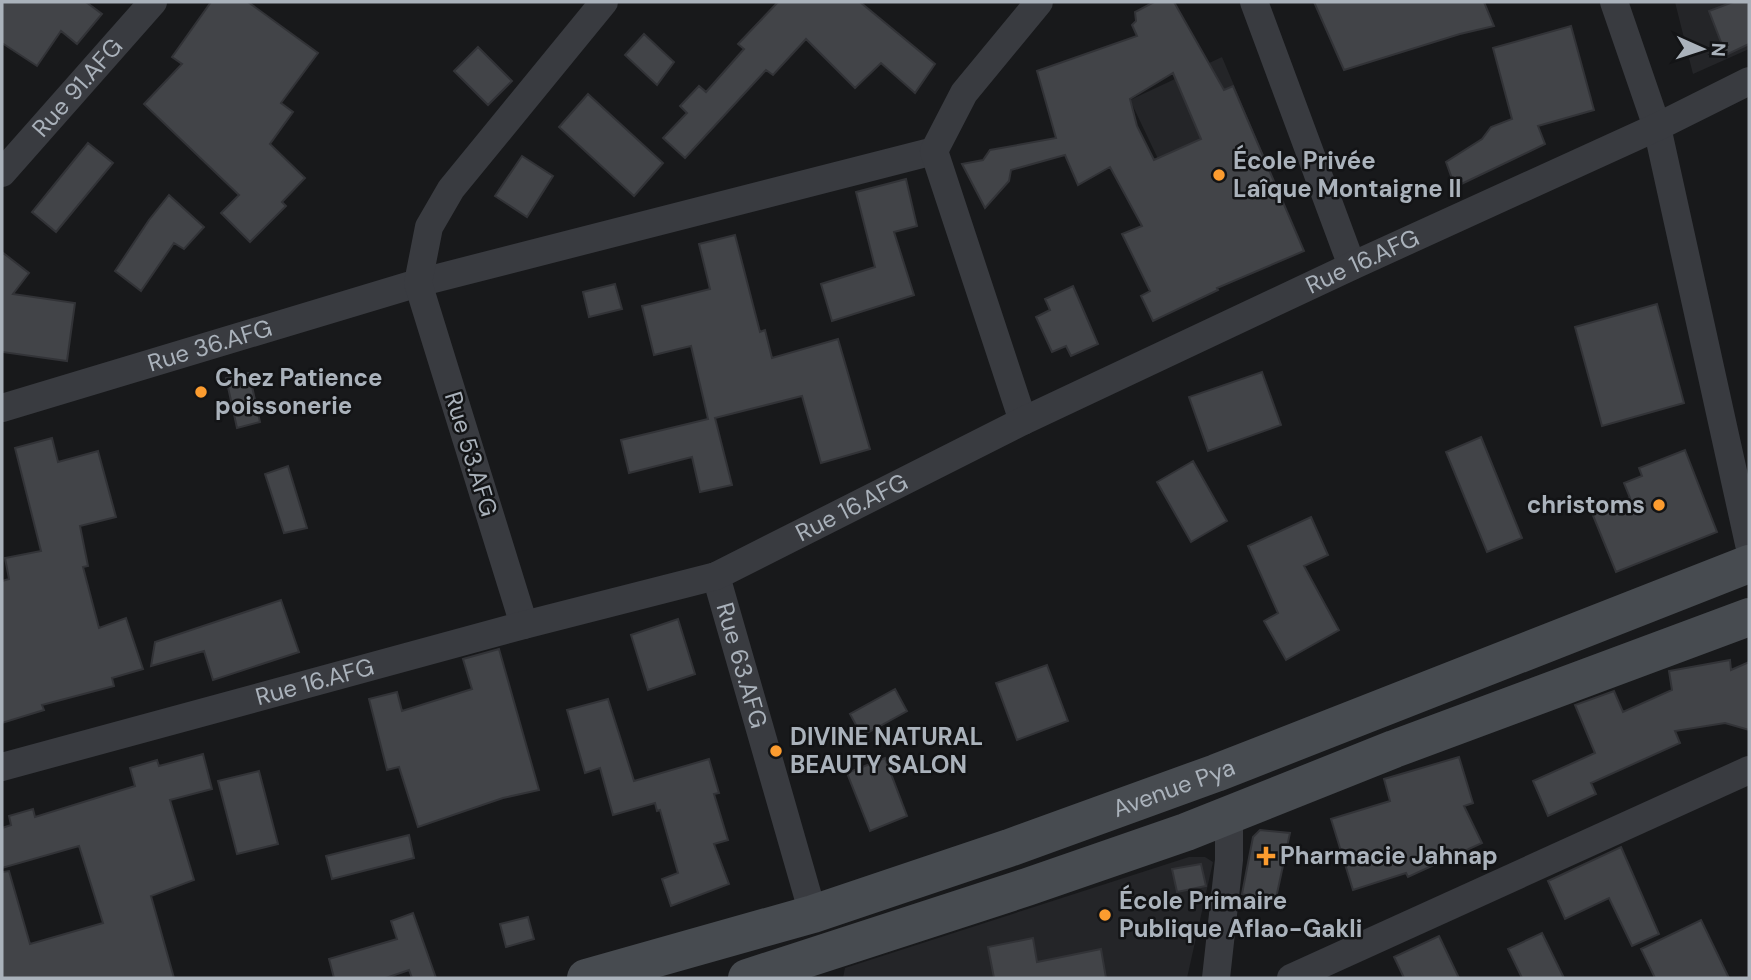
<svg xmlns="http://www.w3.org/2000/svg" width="1751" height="980" font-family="'DM Sans',sans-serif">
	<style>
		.built { fill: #242528 }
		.building { fill: #424448; stroke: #323337; stroke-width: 2; fill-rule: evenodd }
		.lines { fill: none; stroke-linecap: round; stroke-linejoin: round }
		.minor { stroke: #393b40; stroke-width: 28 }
		.secondary { stroke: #474b50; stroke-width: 38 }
		.poi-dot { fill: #fc9c2f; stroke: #131416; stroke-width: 2.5 }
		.labels { text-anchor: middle; stroke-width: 5; stroke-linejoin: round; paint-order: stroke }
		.street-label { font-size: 24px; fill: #aab2bb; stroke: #131416 }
		.poi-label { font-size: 24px; font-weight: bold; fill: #aab2bb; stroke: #131416; text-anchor: start }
	</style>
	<rect width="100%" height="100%" fill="#18191b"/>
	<!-- built -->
	<path class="built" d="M1675 2H1749V49L1693 74Z
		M1222 57 1304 251 1219 287 1130 100Z
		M1189 857H1205L1213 862 1187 978H843L845 968Z"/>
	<!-- building -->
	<path class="building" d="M2 2H86L102 14 77 44 61 31 37 66 2 43Z
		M211 2H248L318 53 281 103 293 112 270 144 305 178 282 202 286 206 250 242 221 213 239 195 144 104 182 64 172 57Z
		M778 2H860L935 64 915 93 881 63 855 88 806 39 773 75 766 70 685 158 663 138 687 113 680 106 699 86 706 92 744 49 738 44Z
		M1154 2H1174L1224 90 1233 86 1304 251 1217 288 1218 290 1153 321 1141 296 1150 291 1122 234 1142 226 1110 167 1078 185 1065 155 1011 170 1009 181 985 208 962 164 983 160 990 150 1056 138 1037 71 1137 36 1132 25 1136 21 1135 12ZM1173 73 1201 139 1154 160 1137 126 1130 99Z
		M1314 2H1484L1494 26 1460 34 1344 70Z
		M1733 2H1749V44L1726 55 1709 11Z
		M1571 26 1594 110 1538 126 1545 144 1455 187 1446 162 1482 139 1491 127 1512 119 1493 48Z
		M644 34 674 62 657 85 625 55Z
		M478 47 512 81 488 105 454 71Z
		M588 94 663 163 634 196 559 127Z
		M88 143 113 163 56 232 32 212Z
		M522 156 553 176 527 217 495 196Z
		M906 179 917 226 894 232 914 295 832 321 821 284 875 267 856 192Z
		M169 195 204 227 184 249 174 243 141 291 115 271 149 220Z
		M735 235 760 332 765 330 772 358 838 339 870 449 821 463 802 396 715 418 732 485 700 492 692 457 629 473 621 440 708 419 691 346 654 355 642 306 710 289 699 244Z
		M2 252 29 273 13 294 75 303 67 361 2 352Z
		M615 284 622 309 589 317 583 292Z
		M1073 286 1098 344 1071 356 1066 346 1052 352 1036 317 1050 310 1045 299Z
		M1657 304 1684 403 1602 426 1575 327Z
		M1262 372 1281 425 1208 451 1189 397Z
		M249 373 260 422 237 428 226 378Z
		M1481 437 1522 538 1487 552 1446 452Z
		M52 438 58 462 98 451 116 517 80 526 88 566 83 567 99 628 126 618 143 669 112 678 114 686 42 705 44 710 2 723V581L9 579 5 558 41 551 15 448Z
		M1685 450 1717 532 1616 572 1592 513 1630 498 1624 483 1642 476 1639 468Z
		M1193 461 1227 521 1191 542 1157 482Z
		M288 466 307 528 284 533 265 474Z
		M1311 517 1328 555 1304 566 1339 630 1286 660 1264 621 1278 613 1248 546Z
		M281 600 299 652 213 680 204 651 151 666 155 642Z
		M678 619 695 674 648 690 631 635Z
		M499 649 539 790 503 798 418 827 399 767 387 770 369 699 397 692 402 711 472 689 463 659Z
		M1730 660 1731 670 1749 662V730L1725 723 1675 731 1680 743 1591 783 1596 794 1548 816 1533 781 1595 753 1575 705 1614 691 1623 712 1672 690 1669 671Z
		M1047 665 1068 721 1017 740 996 683Z
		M895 689 907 711 862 736 850 714Z
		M608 699 634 781 709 759 719 793 714 794 728 840 714 844 729 884 671 906 662 879 678 873 660 810 657 811 655 803 613 815 600 768 585 773 567 710Z
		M203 754 212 789 170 800 194 880 151 896 174 978H2V872L9 871 30 944 103 923 79 846 2 868V828L11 825 9 816 33 809 35 817 135 786 130 768 157 760 159 766Z
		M1459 757 1473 803 1464 806 1482 843 1408 877 1406 873 1353 890 1331 819 1390 801 1384 779Z
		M885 758 907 816 870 831 847 773Z
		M259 771 278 844 237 854 218 781Z
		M1260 830 1290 833 1275 903 1242 894 1253 837Z
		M409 835 414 858 332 879 326 856Z
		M1621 847 1659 934 1632 946 1609 898 1565 919 1548 881Z
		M1201 864 1206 886 1177 892 1172 869Z
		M413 913 436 978H412L409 970 386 978H334L329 959 397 939 391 921Z
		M528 917 534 939 506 947 500 924Z
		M1701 920 1729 978H1655L1641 949Z
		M1542 933 1564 978H1522L1508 949Z
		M1439 936 1459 978H1404L1394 957Z
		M1033 938 1037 962 1101 949 1106 978H994L988 947Z"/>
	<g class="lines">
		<!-- minor -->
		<g class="minor">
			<path d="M1254 2 1352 266"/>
			<path d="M1614 2 1657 127 1749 544"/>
			<path id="s1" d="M2 173 153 2"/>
			<path id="s2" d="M2 408 418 283 934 151"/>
			<path d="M1023 421 934 151 964 93 1039 2"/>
			<path id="s3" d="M716 576 813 914"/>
			<path d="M524 625 418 283 429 227 451 189 604 2"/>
			<path id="s4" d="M2 767 524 625 716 576 1023 421 1352 266 1657 127 1749 81"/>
			<path d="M1216 978 1229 860V815"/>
			<path d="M1291 978 1749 770"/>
		</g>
		<!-- secondary -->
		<g class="secondary">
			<path id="s5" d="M586 978 813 914 1009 848 1216 773 1749 564"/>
			<path d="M747 978 1027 887 1186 832 1394 749 1749 617"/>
		</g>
	</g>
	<!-- markers -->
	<g class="poi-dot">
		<circle cx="1219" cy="175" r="7"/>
		<circle cx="201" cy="392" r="7"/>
		<circle cx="1659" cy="505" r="7"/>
		<circle cx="776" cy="751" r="7"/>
		<path d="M1262.5 845.5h7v7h7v7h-7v7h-7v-7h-7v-7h7z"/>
		<circle cx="1105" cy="915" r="7"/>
	</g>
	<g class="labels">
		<!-- street labels -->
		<g class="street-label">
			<text dy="8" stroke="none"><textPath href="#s1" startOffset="114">Rue 91.AFG</textPath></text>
			<text dy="8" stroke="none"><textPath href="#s4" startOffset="1458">Rue 16.AFG</textPath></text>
			<text dy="8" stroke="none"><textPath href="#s2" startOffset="217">Rue 36.AFG</textPath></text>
			<text transform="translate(471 454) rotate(73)" y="8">Rue 53.AFG</text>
			<text dy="8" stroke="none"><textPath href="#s4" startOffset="891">Rue 16.AFG</textPath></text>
			<text dy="8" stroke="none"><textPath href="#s3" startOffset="93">Rue 63.AFG</textPath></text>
			<text dy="8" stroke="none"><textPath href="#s4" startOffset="324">Rue 16.AFG</textPath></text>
			<text dy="8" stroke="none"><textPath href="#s5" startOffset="618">Avenue Pya</textPath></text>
		</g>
		<!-- poi labels -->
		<g class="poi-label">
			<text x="1233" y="169">École Privée<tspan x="1233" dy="28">Laîque Montaigne II</tspan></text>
			<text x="215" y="386">Chez Patience<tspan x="215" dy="28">poissonerie</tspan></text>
			<text x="1645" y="513" text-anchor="end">christoms</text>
			<text x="790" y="745">DIVINE NATURAL<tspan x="790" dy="28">BEAUTY SALON</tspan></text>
			<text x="1280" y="864">Pharmacie Jahnap</text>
			<text x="1119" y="909">École Primaire<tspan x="1119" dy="28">Publique Aflao-Gakli</tspan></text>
		</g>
	</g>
	<!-- border -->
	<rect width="1751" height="980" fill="none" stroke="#aab2bb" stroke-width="7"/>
	<!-- north arrow -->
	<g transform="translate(1702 49) rotate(93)" stroke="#131416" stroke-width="5" paint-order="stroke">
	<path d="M0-5L12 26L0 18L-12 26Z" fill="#aab2bb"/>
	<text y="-10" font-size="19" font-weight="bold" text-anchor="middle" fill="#aab2bb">N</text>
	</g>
</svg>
